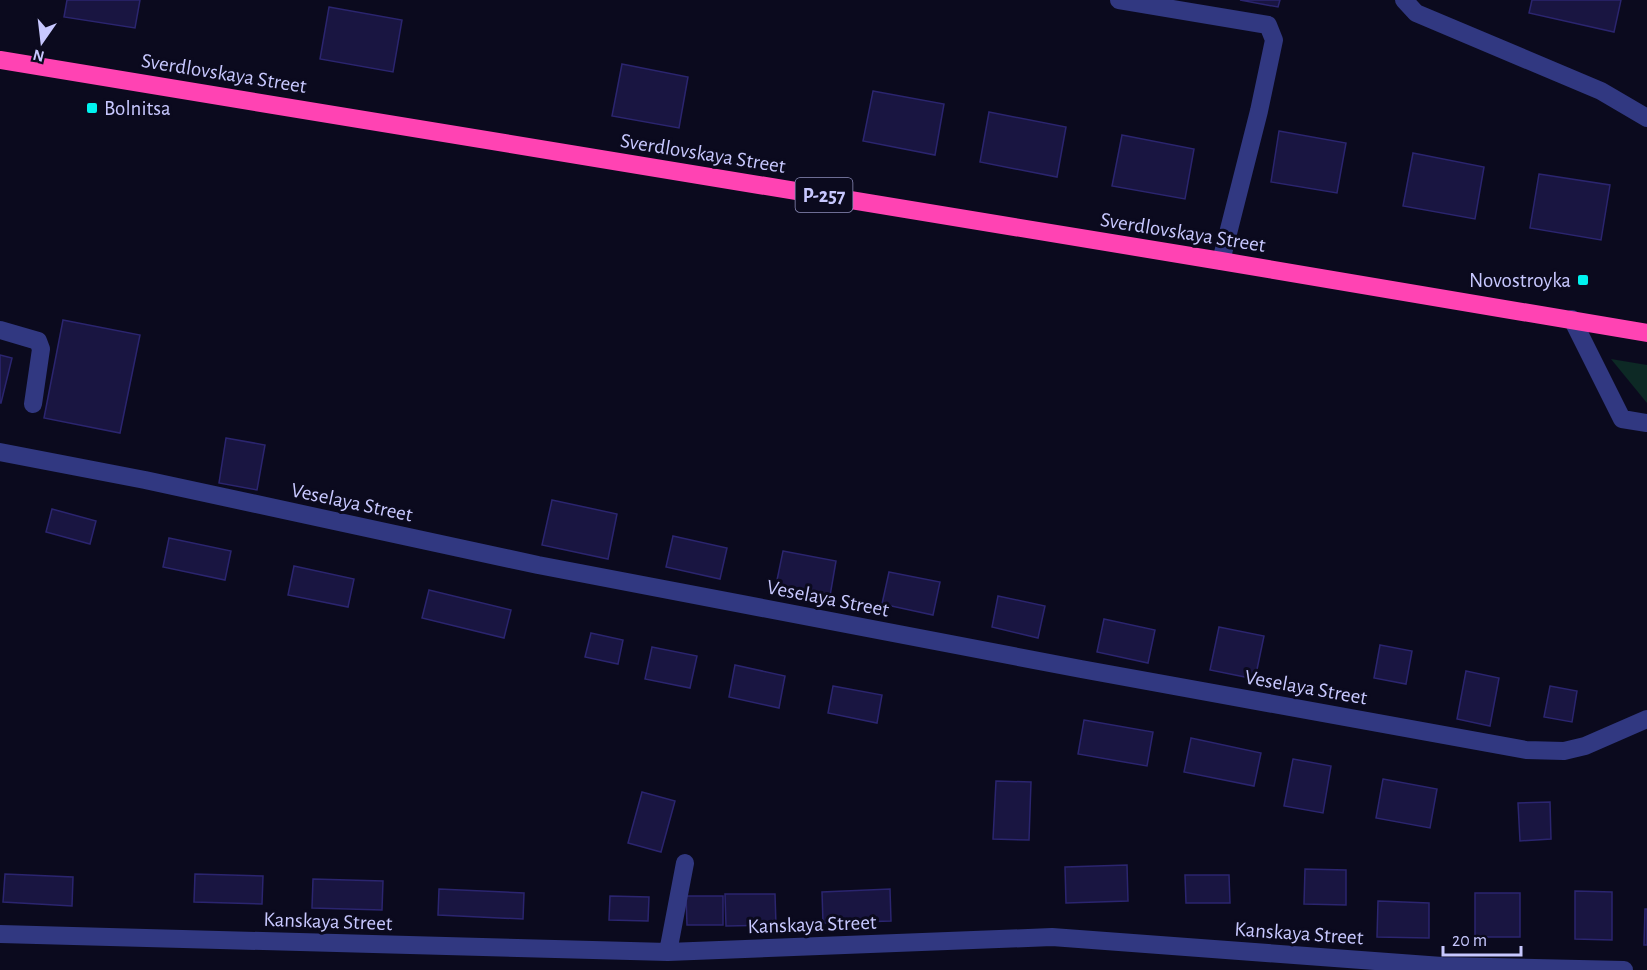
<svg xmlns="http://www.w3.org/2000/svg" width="1647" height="970" font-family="'Alegreya Sans',sans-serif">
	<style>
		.green { fill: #0d2925 }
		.building { fill: #191541; stroke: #2b256f; stroke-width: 1.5 }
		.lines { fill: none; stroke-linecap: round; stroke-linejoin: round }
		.minor { stroke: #313881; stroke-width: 18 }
		.highway { stroke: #ff43b3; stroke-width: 18 }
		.poi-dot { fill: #00f3ef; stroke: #0b0a1e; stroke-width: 2 }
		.labels { text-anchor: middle; stroke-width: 6; stroke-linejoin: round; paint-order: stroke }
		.shield { fill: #0b0a1e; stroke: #8f8fbc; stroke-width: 1.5 }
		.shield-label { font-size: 20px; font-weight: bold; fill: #c8c8ff }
		.street-label { font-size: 21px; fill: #c8c8ff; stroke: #0b0a1e }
		.poi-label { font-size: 21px; fill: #c8c8ff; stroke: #0b0a1e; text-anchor: start }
	</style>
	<rect width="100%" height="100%" fill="#0b0a1e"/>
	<!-- green -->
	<path class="green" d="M1611 359 1647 365V403Z"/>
	<!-- building -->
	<path class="building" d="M67 0H140L135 28 64 17Z
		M1240 0H1280L1278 7Z
		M1532 0H1621L1614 32 1529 13Z
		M329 7 402 20 393 72 320 59Z
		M622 64 688 77 679 128 612 116Z
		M873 91 944 104 935 155 863 141Z
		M989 112 1066 127 1057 177 980 162Z
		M1279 131 1346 143 1337 193 1271 182Z
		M1122 135 1194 149 1185 199 1112 186Z
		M1413 153 1484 167 1475 219 1403 206Z
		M1539 174 1610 185 1601 240 1530 228Z
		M63 320 140 335 120 433 44 418Z
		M0 355 12 358 1 403H0Z
		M226 438 265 445 257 490 219 483Z
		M552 500 617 514 608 559 542 545Z
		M52 509 96 521 90 544 46 532Z
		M673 536 727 548 720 579 666 567Z
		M169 538 231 551 225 580 163 567Z
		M783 551 836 561 830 596 776 585Z
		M294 566 354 579 348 607 288 595Z
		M889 572 940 582 933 615 882 604Z
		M429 590 511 610 504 638 422 618Z
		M998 596 1045 606 1038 638 992 627Z
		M1104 619 1155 630 1148 663 1097 652Z
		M1219 627 1264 636 1255 679 1210 670Z
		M591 633 623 640 618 664 585 657Z
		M1380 645 1412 651 1406 684 1374 678Z
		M652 647 697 656 690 688 645 679Z
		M735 665 785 676 779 708 729 697Z
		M1466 671 1499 678 1490 726 1457 719Z
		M833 686 882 695 877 723 828 713Z
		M1550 686 1577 691 1572 722 1544 717Z
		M1084 720 1153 732 1147 766 1078 754Z
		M1191 738 1261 753 1254 786 1184 772Z
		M1293 759 1331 766 1323 813 1284 806Z
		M1383 779 1437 789 1430 828 1376 818Z
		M996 781 1031 782 1029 840 993 839Z
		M642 792 675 801 661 852 628 843Z
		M1550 802 1551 839 1520 841 1518 803Z
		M1127 865 1128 901 1066 903 1065 867Z
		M1305 869 1346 870V905L1304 904Z
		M5 874 73 877 72 906 3 902Z
		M195 874 263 876 262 904 194 902Z
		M1185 875H1229L1230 903H1186Z
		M313 879 383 881 382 910 312 908Z
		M439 889 524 893 523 919 438 915Z
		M890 889 891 921 823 923 822 892Z
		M1575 891 1612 892V940L1575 939Z
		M1475 893H1520V937H1475Z
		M725 894H775L776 925 726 926Z
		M610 896 649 897 648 921 609 920Z
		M686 896H723V925H687Z
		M1378 901 1429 903V938L1377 937Z
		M1645 909H1647V945H1644Z"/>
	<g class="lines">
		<!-- minor -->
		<path class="minor" d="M1119 0 1268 25 1274 40 1259 111 1221 261
			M1404 0 1416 13 1601 91 1647 118
			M1572 319 1622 419 1647 423
			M0 330 38 341 41 349 33 404
			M0 452 145 480 538 565 1081 669 1526 750 1564 751 1585 746 1647 719
			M0 934 668 952 1052 937 1442 966 1624 970
			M668 952 685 863"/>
		<!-- highway -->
		<path class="highway" d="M0 60 1221 261 1647 333"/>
	</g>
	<!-- markers -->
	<g class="poi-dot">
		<rect x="86" y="102" width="12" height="12" rx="3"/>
		<rect x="1577" y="274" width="12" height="12" rx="3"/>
	</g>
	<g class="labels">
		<!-- shield labels -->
		<rect class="shield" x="795.5" y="178" width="57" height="34" rx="4.5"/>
		<g class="shield-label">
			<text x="824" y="202">Р-257</text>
		</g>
		<!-- street labels -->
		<g class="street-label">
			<text transform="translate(224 73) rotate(9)" y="7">Sverdlovskaya Street</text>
			<text transform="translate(703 153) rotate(9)" y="7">Sverdlovskaya Street</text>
			<text transform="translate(1183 232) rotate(9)" y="7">Sverdlovskaya Street</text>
			<text transform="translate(352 502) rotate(12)" y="7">Veselaya Street</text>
			<text transform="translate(828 598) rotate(11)" y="7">Veselaya Street</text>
			<text transform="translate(1306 687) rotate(10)" y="7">Veselaya Street</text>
			<text transform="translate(328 921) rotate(2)" y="7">Kanskaya Street</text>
			<text transform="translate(812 924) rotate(-2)" y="7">Kanskaya Street</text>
			<text transform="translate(1299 933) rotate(4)" y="7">Kanskaya Street</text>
		</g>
		<!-- poi labels -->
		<g class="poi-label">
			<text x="104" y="115">Bolnitsa</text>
			<text x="1571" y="287" text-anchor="end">Novostroyka</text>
		</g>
	</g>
	<!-- north arrow -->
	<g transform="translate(42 42) rotate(194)" stroke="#0b0a1e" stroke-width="4.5" paint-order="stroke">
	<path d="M0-4.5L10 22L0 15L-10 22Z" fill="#c8c8ff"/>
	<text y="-9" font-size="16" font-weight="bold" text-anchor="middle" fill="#c8c8ff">N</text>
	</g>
	<!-- scale -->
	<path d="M1443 946v9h78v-9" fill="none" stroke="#c8c8ff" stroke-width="3"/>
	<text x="1452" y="946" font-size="18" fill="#c8c8ff" stroke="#0b0a1e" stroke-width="4.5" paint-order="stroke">20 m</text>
</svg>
